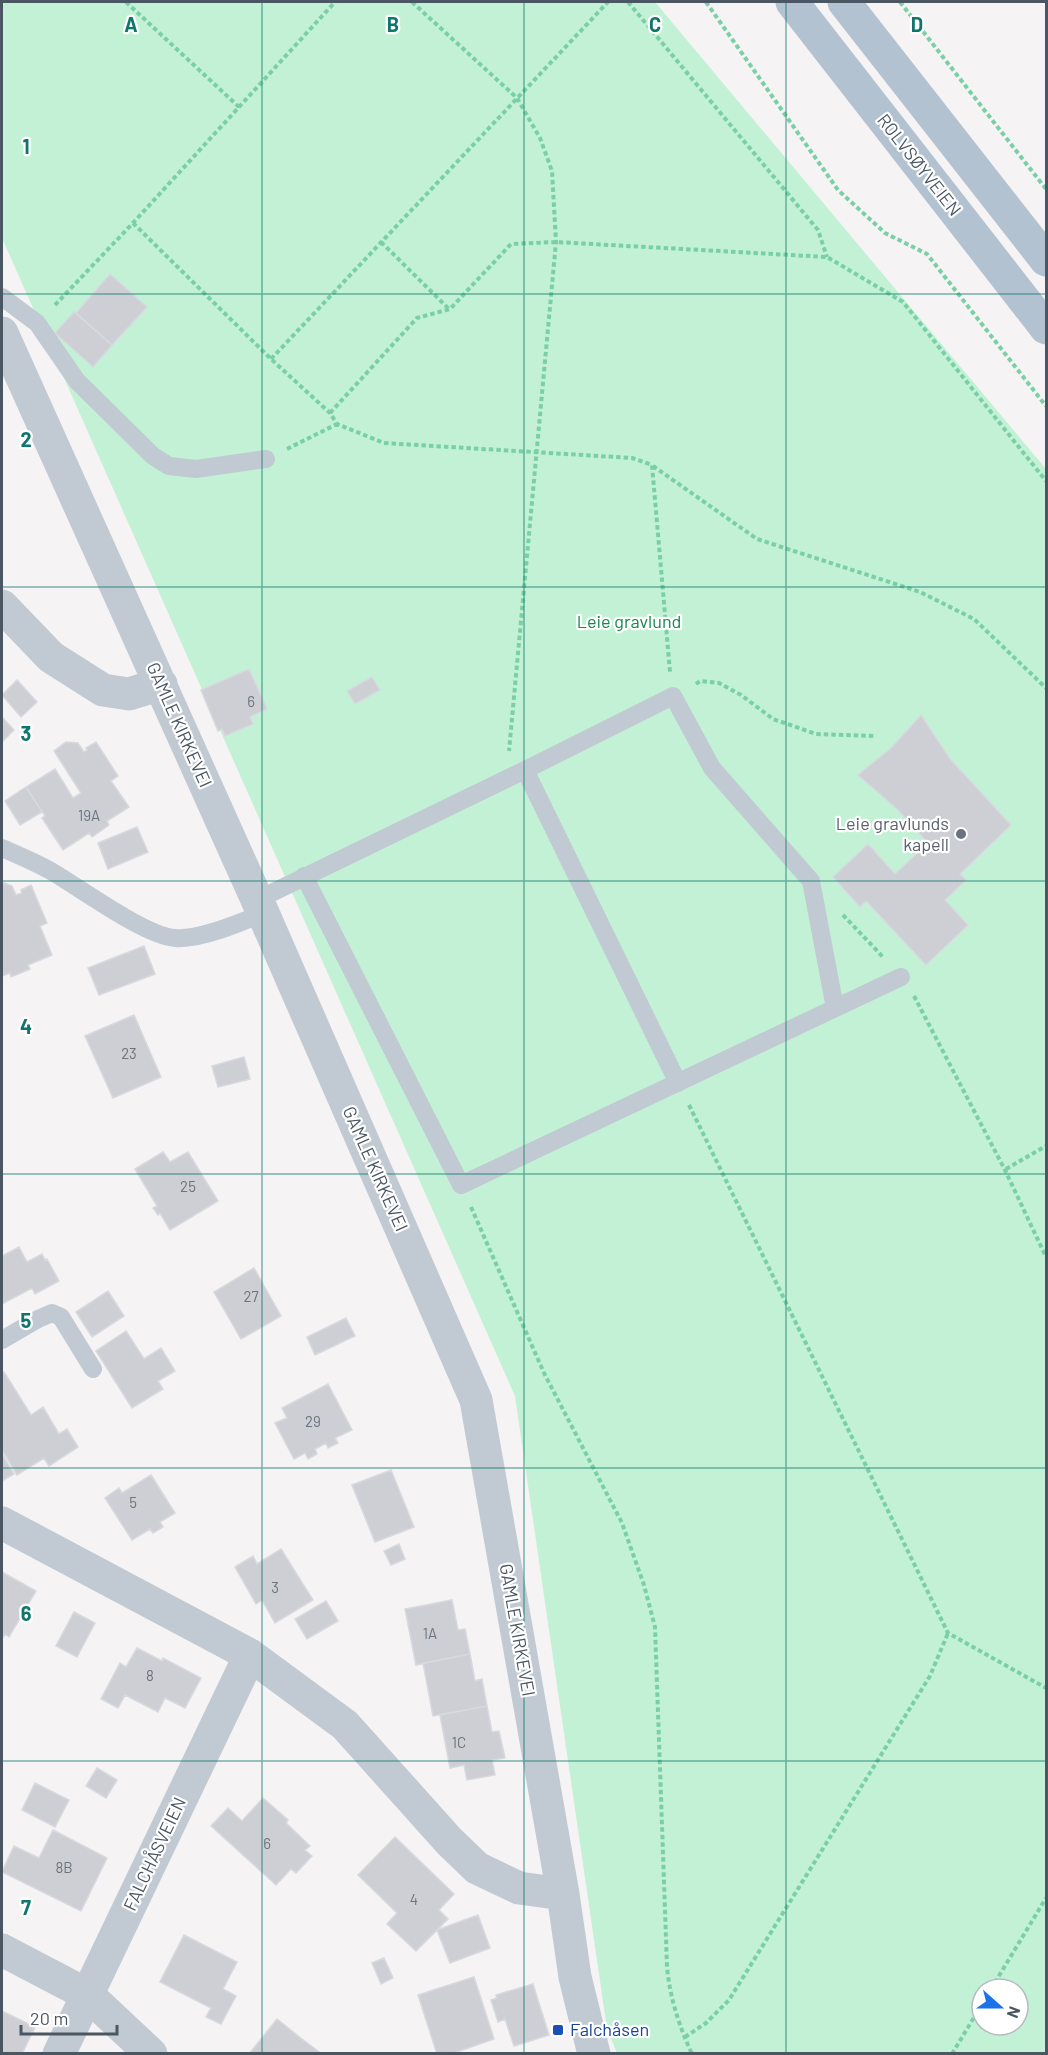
<svg xmlns="http://www.w3.org/2000/svg" width="1048" height="2055" font-family="Barlow,sans-serif">
	<style>
		.green { fill: #c3f1d5; fill-rule: evenodd }
		.building { fill: #cdcfd5; stroke: #d7d9de; stroke-width: 1.5 }
		.lines { fill: none; stroke-linecap: round; stroke-linejoin: round }
		.path { stroke: #7ad0a6; stroke-width: 4; stroke-dasharray: 4.5 3; stroke-linecap: butt }
		.service { stroke: #c1cad2; stroke-width: 18 }
		.minor { stroke: #c1cad2; stroke-width: 33 }
		.primary { stroke: #b3c2d1; stroke-width: 33 }
		.grid { fill: none; stroke: #0f766e; stroke-width: 1.5; stroke-opacity: 0.55 }
		.worship-dot { fill: #6b7280; stroke: #fff; stroke-width: 2 }
		.transit-dot { fill: #1a4fb4; stroke: #fff; stroke-width: 2 }
		.labels { text-anchor: middle; stroke-width: 4.5; stroke-linejoin: round; paint-order: stroke }
		.number-label { font-size: 15px; fill: #6b747e }
		.street-label { font-size: 18px; fill: #4a5661; stroke: #fff }
		.park-label { font-size: 18px; fill: #17864f; stroke: #fff }
		.worship-label { font-size: 18px; fill: #5b616d; stroke: #fff; text-anchor: end }
		.transit-label { font-size: 18px; fill: #164399; stroke: #fff; text-anchor: start }
		.grid-label { font-size: 20px; text-anchor: middle; font-weight: bold; fill: #0f766e; stroke: #fff; stroke-width: 4.5; stroke-linejoin: round; paint-order: stroke }
	</style>
	<rect width="100%" height="100%" fill="#f5f3f3"/>
	<!-- green -->
	<path class="green" d="M2 2H655L1046 469V2053H617L607 2029 515 1396 2 238ZM982 1989H1018V2025H982Z"/>
	<!-- building -->
	<path class="building" d="M110 274 147 307 112 345 76 313Z
		M74 312 112 345 93 367 55 333Z
		M249 669 267 709 250 717 253 724 225 736 222 729 218 731 201 690Z
		M372 677 380 690 355 704 347 691Z
		M17 680 37 702 21 717 2 695Z
		M921 715 950 759 1011 825 960 874 966 880 945 900 968 925 926 965 866 901 860 907 833 877 868 844 895 874 928 843 897 809 858 775 891 748Z
		M2 717 14 730 2 742Z
		M66 742 78 743 84 752 87 750 86 748 96 742 118 776 111 781 129 807 107 821 109 825 92 837 89 833 63 850 42 818 45 816 26 787 55 769 73 798 81 793 54 751Z
		M26 787 42 812 20 825 5 801Z
		M137 827 148 852 108 869 98 843Z
		M2 882 12 886 16 895 22 893 21 890 31 885 47 923 40 926 52 955 28 965 30 969 11 977 10 973 2 976Z
		M144 946 155 974 99 995 88 968Z
		M134 1015 161 1077 113 1098 85 1036Z
		M244 1057 250 1079 218 1087 212 1066Z
		M163 1152 170 1162 188 1152 218 1201 170 1230 160 1213 158 1215 153 1208 157 1206 135 1169Z
		M19 1247 27 1262 42 1254 45 1260 47 1259 59 1281 35 1294 32 1288 2 1304V1256Z
		M254 1268 281 1316 241 1339 214 1292Z
		M108 1291 124 1316 92 1337 76 1312Z
		M346 1318 355 1336 315 1355 307 1337Z
		M126 1331 144 1359 161 1348 175 1371 158 1381 163 1389 132 1408 96 1351Z
		M4 1372 31 1415 43 1407 59 1434 67 1429 78 1447 49 1466 44 1458 17 1475 2 1450V1373Z
		M328 1384 352 1430 335 1438 338 1443 328 1448 326 1443 315 1449 317 1454 308 1459 305 1453 294 1459 275 1423 287 1418 282 1408Z
		M2 1454 14 1474 2 1481Z
		M391 1470 414 1527 375 1542 352 1485Z
		M151 1475 175 1513 160 1522 163 1527 153 1533 150 1529 132 1540 105 1498 119 1488 122 1493Z
		M399 1544 405 1559 391 1565 384 1551Z
		M281 1549 313 1600 275 1623 262 1600 256 1604 235 1567 253 1556 257 1564Z
		M2 1572 36 1591 9 1637 5 1634 2 1639Z
		M452 1600 458 1630 465 1629 470 1654 416 1665 405 1609Z
		M326 1601 338 1621 307 1639 295 1619Z
		M74 1612 95 1623 77 1657 56 1646Z
		M137 1648 162 1661 163 1658 201 1678 185 1708 165 1698 158 1712 125 1695 118 1708 101 1699 120 1663 126 1667Z
		M470 1654 475 1681 482 1679 487 1706 433 1716 423 1663Z
		M487 1706 492 1732 499 1731 505 1758 492 1760 495 1775 467 1780 464 1765 450 1768 440 1715Z
		M97 1768 117 1780 106 1798 86 1786Z
		M35 1783 69 1800 55 1827 22 1810Z
		M263 1798 288 1820 286 1823 310 1846 305 1850 312 1856 296 1873 291 1869 276 1885 211 1826 228 1808 242 1821Z
		M53 1830 107 1858 81 1911 2 1872 14 1846 39 1858Z
		M395 1837 454 1894 439 1910 448 1919 416 1951 387 1924 397 1913 358 1875Z
		M478 1915 490 1948 450 1963 437 1930Z
		M184 1935 237 1962 223 1989 236 1996 221 2024 206 2017 211 2008 160 1982Z
		M384 1958 393 1978 381 1984 372 1963Z
		M474 1977 494 2039 451 2054H437L418 1995Z
		M533 1984 549 2035 514 2046 505 2019 498 2022 491 2000 497 1998 496 1995Z
		M2 2011 35 2027 22 2054H2Z
		M277 2019 302 2039 322 2054H249Z"/>
	<g class="lines">
		<!-- path -->
		<path class="path" d="M126 2 239 107
			M412 2 517 98 540 138 552 171 556 242 509 751
			M628 2 818 230 827 257
			M706 2 838 190 885 233 927 254 1046 406
			M900 2 1046 189
			M133 223 271 359 330 413 337 424 384 443 632 458 652 465 670 672
			M381 242 449 309
			M55 305 133 223 335 2
			M271 359 608 2
			M330 413 417 318 450 309 511 244 556 242 827 257 903 302 1046 481
			M287 449 337 424
			M653 466 757 539 920 592 974 619 1046 688
			M696 684 700 681 719 683 741 695 773 719 816 734 875 736
			M843 915 883 957
			M914 996 1005 1170 1046 1257
			M689 1105 948 1633 1046 1688
			M1006 1169 1046 1146
			M471 1207 544 1373 622 1523 644 1585 655 1627 667 1967C670 1998 679 2026 692 2054
			M991 1989 1046 1898
			M685 2037 706 2023 729 2000 930 1676 948 1633
			M952 2054 982 2004"/>
		<!-- service -->
		<path class="service" d="M2 297 37 323 77 381 153 456 169 466 196 469 266 459
			M525 770 678 1083
			M2 848C18 855 35 862 51 871 80 888 145 936 175 938 200 940 240 923 263 913
			M304 876 461 1185 901 977
			M257 900 525 770 673 696 712 768 811 881 835 1008
			M2 1340 38 1319 52 1313 61 1317 93 1369"/>
		<!-- minor -->
		<path class="minor" d="M2 333 263 913 476 1400 563 1894 575 1977 594 2054
			M2 606 51 657 103 690 129 694 161 684
			M2 1523 250 1655 345 1725 449 1841 477 1868 519 1888 563 1894
			M2 1950 88 1995 151 2054
			M59 2054 250 1655"/>
		<!-- primary -->
		<path class="primary" d="M792 2 1046 328
			M844 2 1046 260"/>
	</g>
	<!-- grid -->
	<path class="grid" d="M262 2V2054M524 2V2054M786 2V2054M2 294H1046M2 587H1046M2 881H1046M2 1174H1046M2 1468H1046M2 1761H1046"/>
	<!-- markers -->
	<circle class="worship-dot" cx="961" cy="834" r="6"/>
	<rect class="transit-dot" x="552" y="2024" width="12" height="12" rx="3"/>
	<g class="labels">
		<!-- number labels -->
		<g class="number-label">
			<text x="251" y="707">6</text>
			<text x="89" y="821">19A</text>
			<text x="129" y="1059">23</text>
			<text x="188" y="1192">25</text>
			<text x="251" y="1302">27</text>
			<text x="313" y="1427">29</text>
			<text x="133" y="1508">5</text>
			<text x="275" y="1593">3</text>
			<text x="430" y="1639">1A</text>
			<text x="150" y="1681">8</text>
			<text x="459" y="1748">1C</text>
			<text x="267" y="1849">6</text>
			<text x="64" y="1873">8B</text>
			<text x="414" y="1905">4</text>
		</g>
		<!-- street labels -->
		<g class="street-label">
			<text transform="translate(919 165) rotate(52)" y="6">ROLVSØYVEIEN</text>
			<text transform="translate(179 725) rotate(66)" y="6">GAMLE KIRKEVEI</text>
			<text transform="translate(375 1169) rotate(66)" y="6">GAMLE KIRKEVEI</text>
			<text transform="translate(517 1630) rotate(80)" y="6">GAMLE KIRKEVEI</text>
			<text transform="translate(155 1854) rotate(-65)" y="6">FALCHÅSVEIEN</text>
		</g>
		<!-- park labels -->
		<g class="park-label">
			<text x="629" y="628">Leie gravlund</text>
		</g>
		<!-- worship labels -->
		<g class="worship-label">
			<text x="949" y="830">Leie gravlunds<tspan x="949" dy="21">kapell</tspan></text>
		</g>
		<!-- transit labels -->
		<g class="transit-label">
			<text x="570" y="2036">Falchåsen</text>
		</g>
	</g>
	<g class="grid-label">
		<text x="131" y="32">A</text>
		<text x="393" y="32">B</text>
		<text x="655" y="32">C</text>
		<text x="917" y="32">D</text>
		<text x="26" y="154">1</text>
		<text x="26" y="447">2</text>
		<text x="26" y="741">3</text>
		<text x="26" y="1034">4</text>
		<text x="26" y="1328">5</text>
		<text x="26" y="1621">6</text>
		<text x="26" y="1915">7</text>
	</g>
	<!-- border -->
	<rect width="1048" height="2055" fill="none" stroke="#4a5661" stroke-width="6"/>
	<!-- north arrow -->
	<g transform="translate(1000 2007) rotate(111)"><circle r="28" fill="#ffffff" stroke="#b7bbc0" stroke-width="1.5"/>
	<path d="M0-4.5L10 22L0 15L-10 22Z" fill="#1a73e8"/>
	<text y="-9" font-size="16" font-weight="bold" text-anchor="middle" fill="#4a5661">N</text>
	</g>
	<!-- scale -->
	<path d="M21 2025v9h96v-9" fill="none" stroke="#4a5661" stroke-width="3"/>
	<text x="30" y="2025" font-size="18" fill="#4a5661" stroke="#ffffff" stroke-width="4.5" paint-order="stroke">20 m</text>
</svg>
